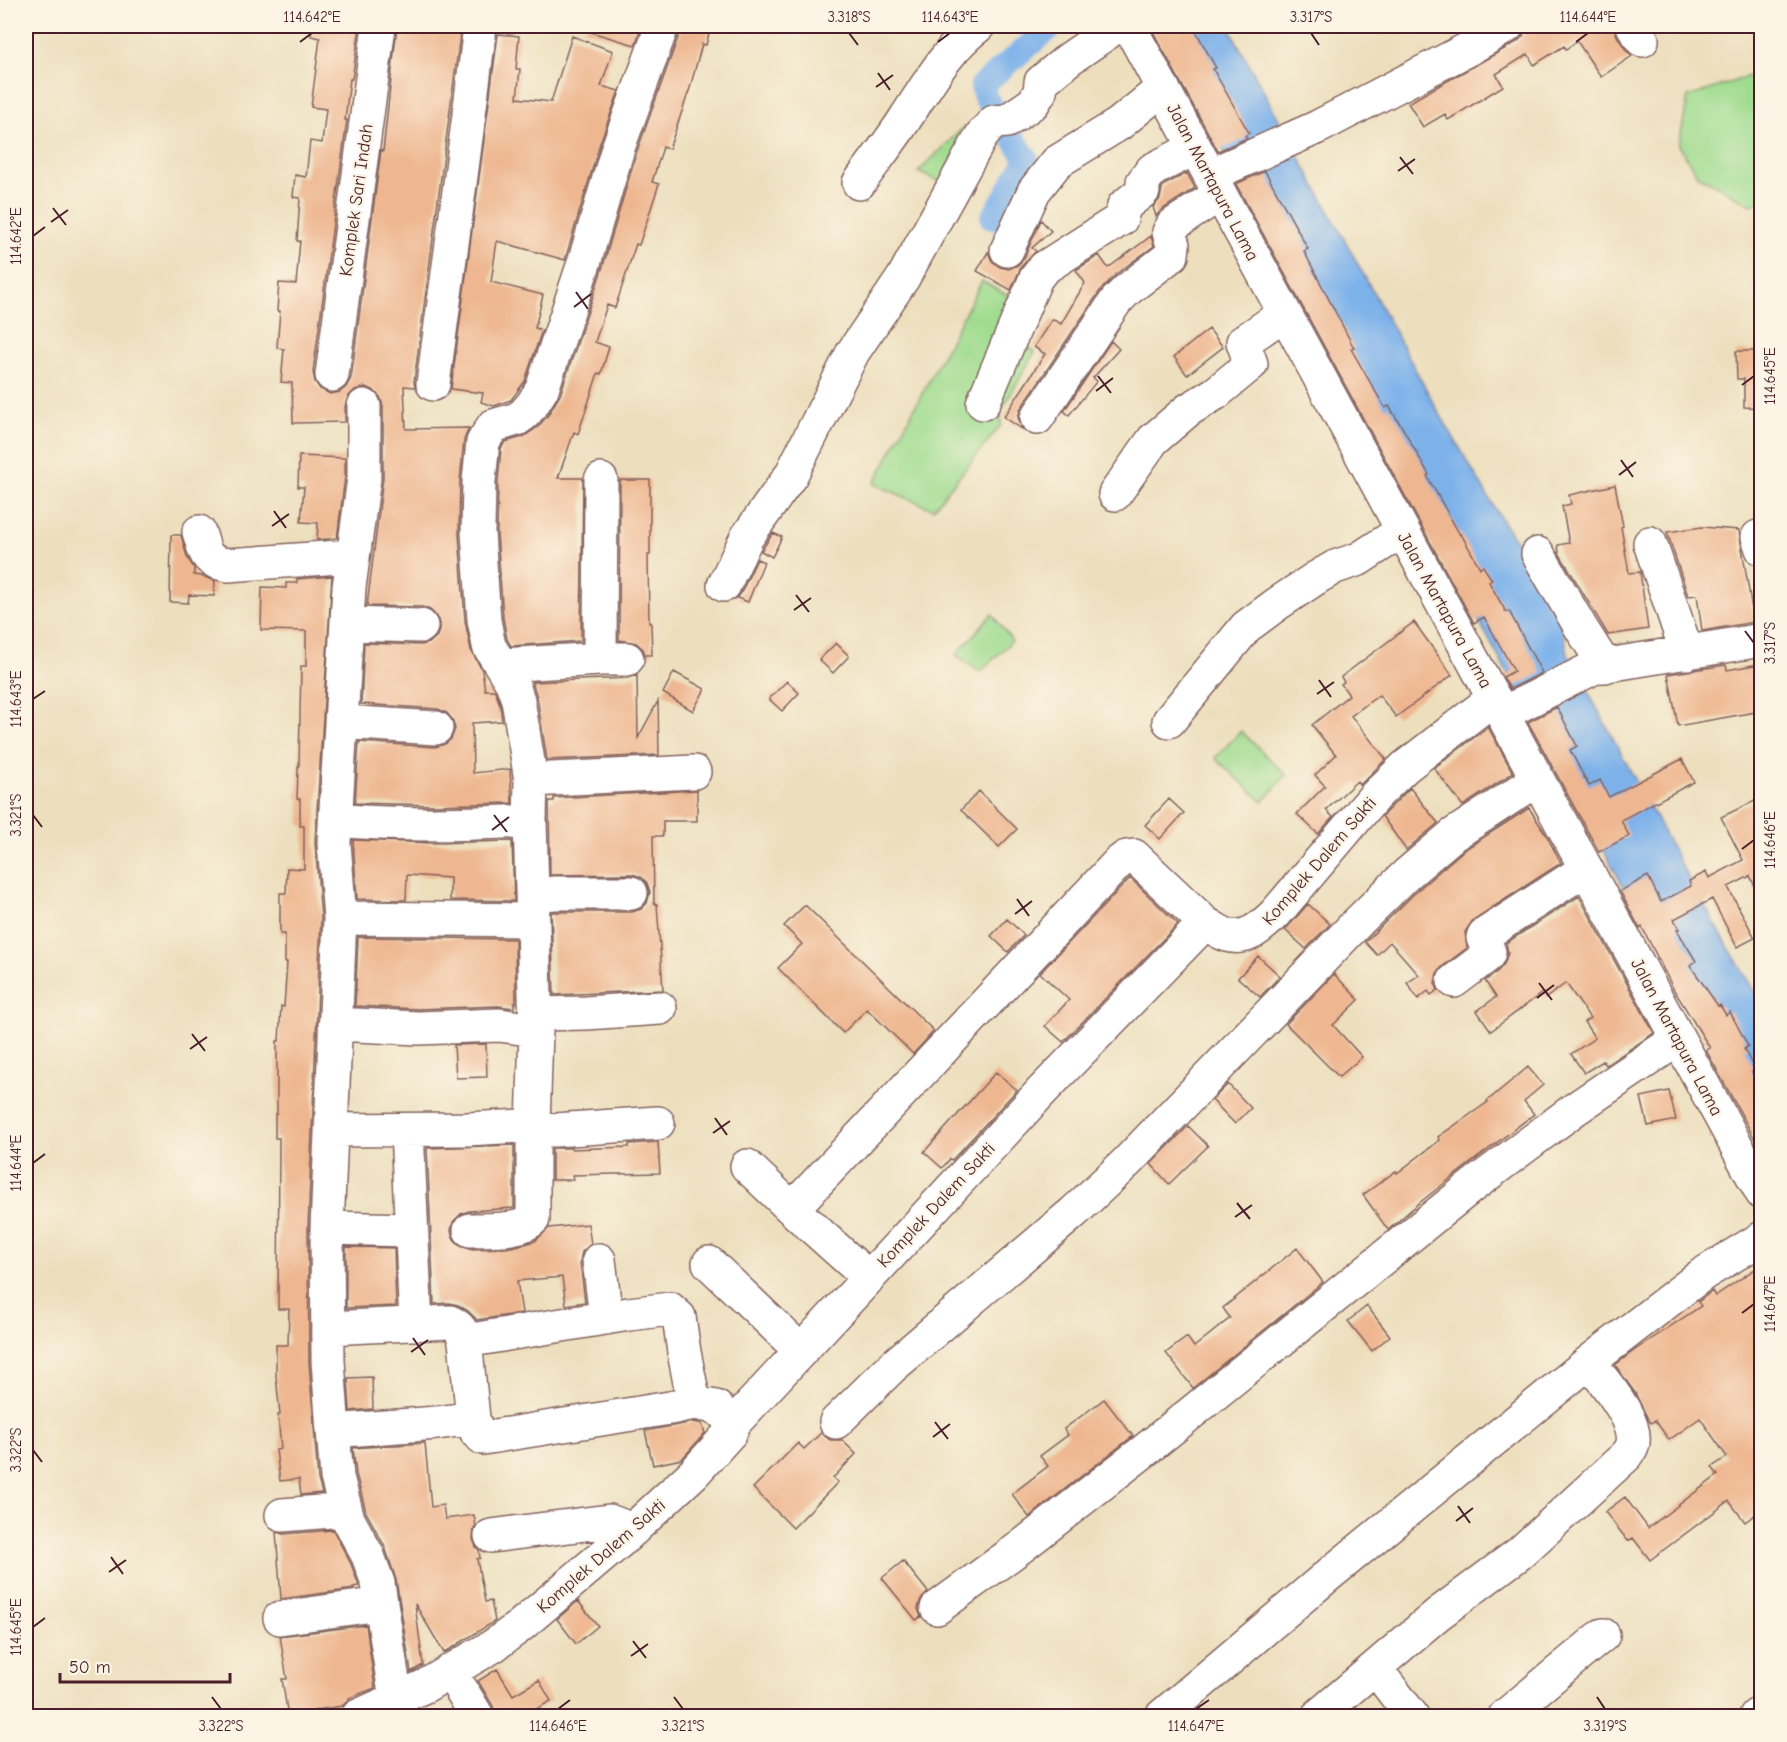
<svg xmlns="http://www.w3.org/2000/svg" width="1787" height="1742" font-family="'Comic Neue',sans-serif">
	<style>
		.green { fill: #a0dc90; stroke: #757e5e; stroke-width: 1.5 }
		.water { fill: #7bb1ea; stroke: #62688a; stroke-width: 1.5 }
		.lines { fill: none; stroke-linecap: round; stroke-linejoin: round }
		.canal { stroke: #7bb1ea; stroke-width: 24 }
		.building { fill: #eeb791 }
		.minor-casing { stroke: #83625e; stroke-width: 36 }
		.major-casing { stroke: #83625e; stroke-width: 36 }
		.minor { stroke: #fff; stroke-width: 33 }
		.major { stroke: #fff; stroke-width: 33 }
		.ticks { fill: none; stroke: #4a1f2b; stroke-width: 2 }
		.labels { text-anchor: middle; stroke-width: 4.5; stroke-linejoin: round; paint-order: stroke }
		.street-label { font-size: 18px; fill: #4a1f2b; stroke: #fcf5e5 }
		.neatline { fill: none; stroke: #4a1f2b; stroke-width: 2 }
		.ticks-label { font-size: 15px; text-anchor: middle; fill: #4a1f2b }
	</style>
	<rect width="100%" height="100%" fill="#fcf5e5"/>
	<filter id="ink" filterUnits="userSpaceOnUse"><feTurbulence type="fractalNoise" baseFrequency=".0167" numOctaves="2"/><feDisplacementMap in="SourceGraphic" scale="12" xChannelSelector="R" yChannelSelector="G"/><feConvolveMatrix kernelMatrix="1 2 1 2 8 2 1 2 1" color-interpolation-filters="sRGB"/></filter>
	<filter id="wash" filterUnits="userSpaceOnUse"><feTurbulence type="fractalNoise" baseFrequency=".008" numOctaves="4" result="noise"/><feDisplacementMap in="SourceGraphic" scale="24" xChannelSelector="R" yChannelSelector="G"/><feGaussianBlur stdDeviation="1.35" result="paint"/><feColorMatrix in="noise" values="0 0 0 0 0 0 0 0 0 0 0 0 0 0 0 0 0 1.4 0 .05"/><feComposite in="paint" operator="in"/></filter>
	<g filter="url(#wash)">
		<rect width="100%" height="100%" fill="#eddfbe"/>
		<!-- green -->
		<path class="green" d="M1761 72V201L1751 205 1697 175 1679 145 1688 97Z
			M964 127 978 138 946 185 918 172Z
			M982 281 1027 306 1017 337 1035 352 1001 411V425L933 509 874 484Z
			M992 614 1012 641 980 672 956 655Z
			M1241 731 1286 775 1263 802 1215 758Z"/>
		<!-- water -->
		<path class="water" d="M1156 26H1228L1438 411 1504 524 1555 595 1568 654 1682 867 1761 1003V1137L1617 875Z"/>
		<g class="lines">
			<!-- canal -->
			<path class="canal" d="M992 218 1027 159 985 97 982 85 1052 26"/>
		</g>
		<g id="blocks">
			<!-- building -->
			<path class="building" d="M311 26H360L352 79H350L345 120H347L313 372 315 382 320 389 330 394 340 392 346 387 351 378 381 150 383 151 397 26 461 27 414 382 415 387 404 386 406 429 469 428 464 440 460 481 459 534 465 621 471 650 482 670 485 690H494L495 691 500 705 502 721 472 723 473 773 510 769 512 803 433 805 355 803 359 742 435 747 445 744 451 739 455 729 452 719 447 713 438 709 361 704 364 643 421 645 429 643 437 636 440 627 437 617 430 610 422 607 367 606 383 478V406L380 397 373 390 365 387 355 390 348 397 345 406V422L293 423 292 383 281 382 284 349 277 348 280 311H277L279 283 296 284 300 241H297L300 198 293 197 295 175 306 177 310 141 322 143 326 109 311 107 320 38 311 36Z
				M585 26H642L635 45 584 30Z
				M680 26H711L706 45 702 44 690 88 669 149 663 147 652 182 659 184 639 245 636 244 615 308 607 305 595 342 609 347 601 374 598 373 578 434 574 432 558 478H583L581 641 511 646 507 639 503 618 497 533 498 482 501 448 505 442 523 437 538 427 548 415 560 395 603 266 636 154 680 32Z
				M1150 26H1193L1216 68 1213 69 1249 133 1245 136 1247 138 1218 151Z
				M1529 26H1614L1617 36 1626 50 1632 56 1601 77 1577 41 1566 49 1564 46 1534 65 1528 54 1496 74 1503 86 1448 120 1445 114 1423 127 1408 103 1517 42 1523 36 1525 28Z
				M498 34 519 36 516 69H520L517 98 551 102 572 36 613 51 601 86 619 91 600 143 565 260 497 241 491 282 543 295 535 328 542 330 525 381 511 400 494 406 481 402 483 393 451 389Z
				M1265 171 1308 249 1304 251 1354 348 1351 349 1385 408 1389 406 1402 427 1429 475 1427 476 1460 535 1461 534 1480 568 1483 566 1492 580 1489 582 1506 612 1509 611 1542 673 1510 689 1503 677 1514 671 1484 617 1474 623 1236 184Z
				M1187 173 1195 188 1163 209 1156 216 1153 207 1160 199 1162 188 1164 185Z
				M1041 220 1051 231 1032 248 1036 251 1021 267 1011 290 977 271 988 252 992 261 1000 267 1009 269 1018 265 1024 258Z
				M1151 236 1154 246 1116 274 1100 291 1021 408 1018 417 1022 429 1004 417 1045 354 1034 347 1052 319 1061 324 1085 283 1076 270 1099 255 1108 268Z
				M1209 329 1223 347 1187 375 1174 357Z
				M1111 341 1119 349 1093 378 1097 381 1069 415 1064 411Z
				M1736 351H1761V408L1744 407V379H1737Z
				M299 456 345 458V477L337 538 317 540 318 523 301 522 304 487H298Z
				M620 480H650V555H648L649 623H651L652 655H645L643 649 636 643 619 640Z
				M1615 485 1623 526 1621 527 1629 573 1640 572 1648 629 1608 635 1559 553 1558 545 1569 543 1562 506 1571 504 1569 495Z
				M1702 527 1739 530 1754 622 1702 631 1697 595 1688 596 1667 532Z
				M773 533 782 537 772 557 761 551Z
				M171 535H181L187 557 194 568V575L202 576 215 581 214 596 189 595 188 603 170 602Z
				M757 559 764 562 748 602 737 598 741 593Z
				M332 576 315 842 321 918 308 1228 309 1362 318 1479 322 1493 301 1495 299 1479 280 1481 276 1450 281 1449 278 1415H280L276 1376V1345H288L289 1309H278L279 1138H275V1114H277V1041H279L281 1006 284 1007 287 962H285V934H280V893H286L287 868 304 869V826H300V799H297L298 767H299L301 666H306V631L261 630 262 587 286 588V583H297V579Z
				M1414 622 1452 675 1396 717 1379 695 1351 716 1386 759 1360 785 1357 781 1326 810 1333 817 1318 834 1297 814 1325 786 1315 775 1336 755 1312 725 1349 695 1341 684 1344 682 1341 677Z
				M836 643 849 656 833 673 819 660Z
				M1760 664 1761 674V711L1678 726 1668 674 1726 665 1727 670Z
				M674 672 705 689 693 711 663 693Z
				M637 675 638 738 658 701 659 755 547 760 537 697 532 682 627 678Z
				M787 681 799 693 782 711 769 699Z
				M1557 707 1577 746 1570 750 1589 786 1600 780 1609 797 1682 759 1694 782 1621 820 1629 836 1599 852 1528 722Z
				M1488 727 1513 773 1463 806 1434 768Z
				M1410 788 1438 823 1406 850 1382 816Z
				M697 790V821H663V836H653L654 904H657L663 990 554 995 551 912H632L641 909 647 903 650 892 647 883 641 877 632 874 550 875 549 801H554V798Z
				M979 791 1017 829 999 847 961 810Z
				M1761 798V899L1750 876 1728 887 1755 938 1737 947 1712 899 1674 919 1679 929 1677 930 1696 961 1690 965 1718 1006 1720 1005 1726 1015 1730 1012 1748 1046 1744 1049 1755 1070 1752 1072 1761 1088V1150L1706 1050 1710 1048 1674 990 1642 927 1640 929 1620 891 1648 876 1661 902 1691 886 1689 881 1706 872 1709 878 1743 860 1721 817Z
				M1169 799 1184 813 1160 839 1145 825Z
				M1529 808 1545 833 1561 863 1473 920 1465 932 1467 948 1443 966 1437 973 1435 983 1438 990 1431 995 1428 991 1418 999 1407 983 1419 975 1390 942 1377 955 1365 942 1420 888 1464 850Z
				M353 840 433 843 512 841 514 901 450 900V878L407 875 406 900 357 899Z
				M1130 878 1178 924 1063 1042 1045 1026 1069 1000 1040 973Z
				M1579 896 1654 1033 1606 1065 1603 1061 1584 1073 1571 1054 1595 1038 1584 1022 1590 1018 1566 983 1546 998 1542 993 1491 1031 1477 1011 1496 997 1485 981 1498 971 1504 964 1508 953 1506 943Z
				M1308 904 1330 924 1306 949 1285 930Z
				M805 905 934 1031 913 1054 867 1009 843 1033 778 968 802 944 784 926Z
				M1007 919 1024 935 1008 952 991 936Z
				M358 937 515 939 516 1003H514V1008L498 1006 418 1009 355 1006Z
				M1258 956 1280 976 1260 997 1238 978Z
				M1334 974 1359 1000 1333 1025 1362 1057 1339 1077 1286 1024Z
				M486 1044 487 1077 456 1078 454 1045Z
				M1528 1067 1543 1085 1524 1101 1534 1114 1419 1203 1388 1230 1363 1195 1396 1171 1397 1173 1440 1140 1438 1137 1488 1102 1487 1101Z
				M996 1072 1017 1090 952 1160 950 1159 942 1168 924 1152Z
				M1228 1084 1251 1108 1235 1124 1212 1100Z
				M1669 1091 1676 1120 1648 1126 1641 1097Z
				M1188 1126 1208 1146 1169 1184 1151 1164Z
				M658 1142 660 1173 572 1175 573 1180H552V1148H571V1149L629 1147V1144Z
				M514 1145V1208L469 1211 461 1214 453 1222 451 1231 454 1239 461 1246 470 1249 506 1248 525 1244 535 1241 549 1228 588 1224 591 1244 582 1252 580 1262 585 1302 566 1305 562 1277 517 1281 522 1313 477 1320 468 1311 458 1305 449 1303 434 1304 427 1148Z
				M346 1247 394 1248 396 1306 346 1308Z
				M1297 1248 1323 1282 1193 1388 1166 1353 1187 1337 1194 1347 1230 1318 1223 1308Z
				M1761 1265V1510L1745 1522 1729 1501 1650 1560 1633 1538 1628 1541 1605 1512 1625 1497 1648 1528 1718 1475 1712 1467 1727 1457 1700 1418 1669 1440 1655 1420 1651 1423 1648 1419 1635 1393 1615 1365 1635 1350 1701 1306 1698 1302 1712 1291 1715 1296Z
				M1367 1306 1390 1336 1372 1351 1348 1321Z
				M372 1377 373 1409 350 1411 348 1378Z
				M1104 1399 1133 1436 1029 1517 1012 1494 1048 1466 1040 1456 1068 1435 1064 1429Z
				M694 1422 702 1424 705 1433 682 1459 653 1465 645 1431Z
				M821 1433 830 1440H842L856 1454 833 1478 838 1482 793 1528 753 1488 798 1443 804 1449Z
				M425 1443 431 1507 443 1505 445 1519 474 1515 476 1526 474 1529 473 1539 476 1547 479 1550 480 1558 477 1559 485 1602 491 1601 495 1621 444 1653 415 1604 423 1665 411 1672 396 1580 385 1547 366 1512 356 1474 353 1448Z
				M333 1530 351 1564 359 1586 353 1587 354 1589 281 1599 276 1532 283 1534Z
				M903 1561 928 1592 920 1601 918 1609 921 1617 916 1620 882 1578Z
				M578 1601 598 1626 576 1644 557 1619Z
				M366 1625 375 1688 349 1698V1700L342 1706 315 1710 317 1716H288L282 1679H287L280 1636Z
				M497 1669 513 1695 539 1680 551 1701 524 1716H496L493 1706 478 1681Z"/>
		</g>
	</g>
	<g filter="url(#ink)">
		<use href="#blocks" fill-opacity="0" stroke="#83625e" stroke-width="1.5"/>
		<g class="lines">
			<defs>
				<path id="minor" d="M1633 26 1642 40
					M1210 175 1318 127 1470 48 1507 26
					M859 183C874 162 891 141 905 119 927 86 946 50 978 26
					M1007 250 1034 191 1057 162 1119 124 1163 88
					M332 375 379 26
					M433 384C449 264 466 145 480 26
					M983 403 1036 278 1044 268 1121 219 1124 206 1143 191V182L1152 170 1195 148
					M364 406V478L349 587 334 843 340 918 327 1228 328 1361 333 1431 437 1423 473 1418 477 1433 483 1438 670 1408 694 1403 716 1407 734 1423
					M1037 418 1116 301 1128 289 1172 255 1173 245 1169 232 1173 225 1220 194
					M1115 494 1153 440 1188 410 1216 393 1251 364 1243 342 1284 314
					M199 532C206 553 204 561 228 565L353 556
					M1758 537 1762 549
					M1650 543 1687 653
					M1538 554 1581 628 1605 666
					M724 585 747 537 791 475 853 352 903 278 982 135 994 122 1007 121 1033 103 1040 92 1041 82 1069 59 1117 26
					M347 624 421 626
					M600 659 601 480
					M501 665 600 659H627
					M1502 714 1595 667 1762 640
					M1169 721 1246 627 1277 604 1316 578 1335 567 1359 559 1402 531
					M342 722 436 728
					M531 780 694 772
					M336 820C401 826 465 824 530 821
					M533 895 555 893H631
					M340 918 533 920
					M1454 981 1487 956 1489 952 1483 938 1484 935 1586 869
					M536 1014 586 1013 660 1008
					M335 1024 418 1028 499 1025 536 1030
					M332 1130 467 1129 521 1126 555 1130 658 1123
					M407 1130 416 1324
					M747 1166 792 1209 869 1278
					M792 1209 1118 863 1126 857 1134 856 1205 923
					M327 1228 411 1230
					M470 1230C487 1229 521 1232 533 1219V1127L536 1030 530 821 531 780 518 700 512 683 489 646 484 620 478 533 479 481 483 442 493 426 517 419 524 414 532 405 542 389 585 260 618 148 662 26
					M599 1260 606 1318
					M709 1263 800 1350
					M328 1328 450 1322C460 1326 462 1331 465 1341L629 1314 670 1309 679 1317 684 1352 694 1403
					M465 1341 473 1418
					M836 1422 892 1367 1074 1212 1127 1162 1359 921 1407 874 1453 835 1537 780
					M333 1431 337 1477 348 1519 368 1556 378 1583 396 1700
					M282 1515 345 1510
					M491 1536 609 1521 633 1530
					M937 1608 1022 1546 1144 1451 1472 1186 1575 1109 1678 1039
					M280 1618 381 1604
					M1375 1668 1412 1716
					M450 1671 477 1716
					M358 1716 425 1686 493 1646 520 1626 625 1537 694 1473 730 1433 734 1423 1043 1090 1205 923C1212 927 1220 933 1227 935 1247 941 1261 927 1275 914L1375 796 1405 767 1494 698
					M1162 1716 1326 1577 1589 1362 1703 1274 1762 1238
					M1318 1716 1438 1614 1520 1553 1627 1455C1628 1453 1631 1450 1632 1447 1641 1422 1603 1381 1589 1362
					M1505 1716 1603 1635
					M1756 1716 1762 1712"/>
				<path id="major" d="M1129 26 1762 1193"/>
			</defs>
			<!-- minor casing -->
			<use href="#minor" class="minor-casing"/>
			<!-- major casing -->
			<use href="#major" class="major-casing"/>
			<!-- minor -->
			<use href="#minor" class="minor"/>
			<!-- major -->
			<use href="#major" class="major"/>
		</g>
	</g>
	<!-- ticks -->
	<path class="ticks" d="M849 33 858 45M1311 33 1319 45M300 42 312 33M938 42 950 33M1576 42 1588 33M878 73 890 90M876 87 893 75M1400 157 1413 174M1398 171 1415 159M53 208 66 225M51 222 68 210M33 236 45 227M576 292 588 309M574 307 591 294M1098 376 1111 393M1742 385 1754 376M1096 391 1113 378M1621 460 1633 477M1619 475 1636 462M274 511 286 528M272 526 289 514M796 595 809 612M794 610 811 598M1745 631 1754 643M1319 680 1331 697M1317 694 1334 682M33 699 45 691M33 815 42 827M494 815 507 832M492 830 509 817M1742 849 1754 840M1017 899 1029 916M1015 914 1032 901M1539 983 1552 1000M1537 998 1554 985M192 1034 205 1051M190 1049 207 1037M715 1118 727 1135M713 1133 730 1121M33 1163 45 1154M1237 1203 1250 1219M1235 1217 1252 1205M1742 1313 1754 1304M413 1338 425 1355M411 1352 428 1340M935 1422 948 1439M933 1437 950 1424M33 1450 42 1462M1458 1506 1470 1523M1456 1521 1473 1508M111 1557 123 1574M109 1572 126 1560M33 1627 45 1618M633 1641 646 1658M631 1656 648 1644M212 1697 221 1709M674 1697 683 1709M1597 1697 1605 1709M558 1709 570 1700M1196 1709 1209 1700"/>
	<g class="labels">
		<!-- street labels -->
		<g class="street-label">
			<text transform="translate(1213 182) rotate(62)" y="6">Jalan Martapura Lama</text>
			<text transform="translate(356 200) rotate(-82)" y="6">Komplek Sari Indah</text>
			<text transform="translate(1445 610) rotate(61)" y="6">Jalan Martapura Lama</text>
			<text transform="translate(1319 861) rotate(-49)" y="6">Komplek Dalem Sakti</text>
			<text transform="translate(1677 1037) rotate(62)" y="6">Jalan Martapura Lama</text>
			<text transform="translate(936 1205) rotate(-47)" y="6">Komplek Dalem Sakti</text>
			<text transform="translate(601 1556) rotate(-41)" y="6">Komplek Dalem Sakti</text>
		</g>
	</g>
	<!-- margin -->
	<rect width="1787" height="1742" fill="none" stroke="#fcf5e5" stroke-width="66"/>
	<!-- scale -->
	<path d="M60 1673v9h170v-9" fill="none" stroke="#4a1f2b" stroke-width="3"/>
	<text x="69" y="1673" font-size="18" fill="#4a1f2b" stroke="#fcf5e5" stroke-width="4.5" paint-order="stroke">50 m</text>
	<rect x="33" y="33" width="1721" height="1676" class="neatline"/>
	<g class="ticks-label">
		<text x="312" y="22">114.642°E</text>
		<text x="849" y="22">3.318°S</text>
		<text x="950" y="22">114.643°E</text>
		<text x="1311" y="22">3.317°S</text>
		<text x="1588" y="22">114.644°E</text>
		<text transform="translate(16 236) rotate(-90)" y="5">114.642°E</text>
		<text transform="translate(1770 376) rotate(-90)" y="5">114.645°E</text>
		<text transform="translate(1770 643) rotate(-90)" y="5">3.317°S</text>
		<text transform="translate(16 699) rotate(-90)" y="5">114.643°E</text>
		<text transform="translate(16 815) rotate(-90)" y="5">3.321°S</text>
		<text transform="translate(1770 840) rotate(-90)" y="5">114.646°E</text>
		<text transform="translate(16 1163) rotate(-90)" y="5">114.644°E</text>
		<text transform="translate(1770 1304) rotate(-90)" y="5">114.647°E</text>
		<text transform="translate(16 1450) rotate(-90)" y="5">3.322°S</text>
		<text transform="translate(16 1627) rotate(-90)" y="5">114.645°E</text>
		<text x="221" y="1731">3.322°S</text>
		<text x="558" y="1731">114.646°E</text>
		<text x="683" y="1731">3.321°S</text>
		<text x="1196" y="1731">114.647°E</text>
		<text x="1605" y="1731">3.319°S</text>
	</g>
</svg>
